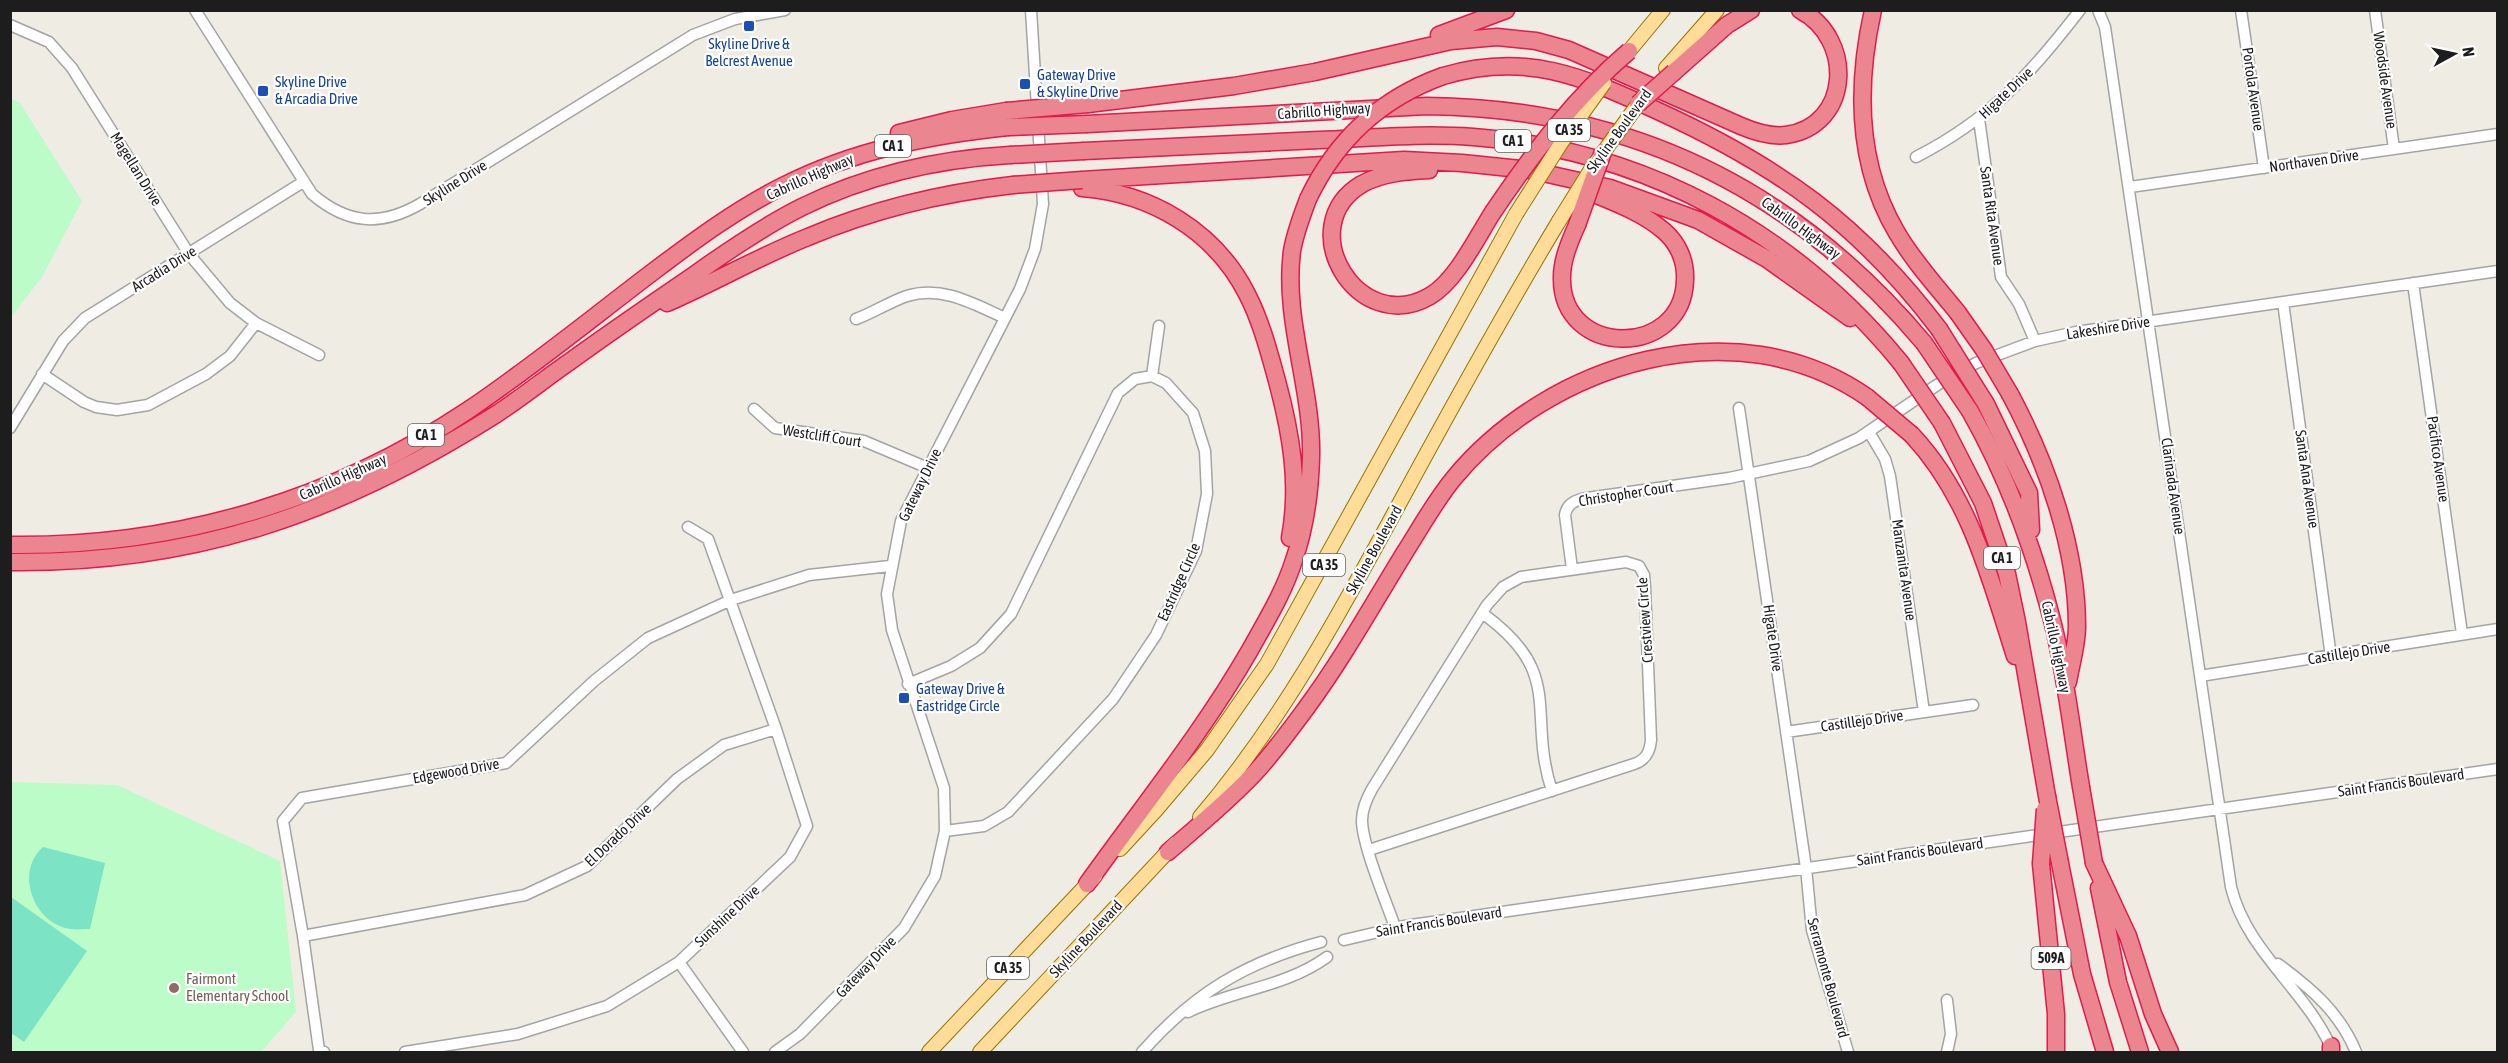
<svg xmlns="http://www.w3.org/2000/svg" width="2508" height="1063" font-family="'Asap Condensed',sans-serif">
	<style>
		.park { fill: #bcfcc8 }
		.pitch { fill: #7ce3c5 }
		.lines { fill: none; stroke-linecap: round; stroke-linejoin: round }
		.minor-casing { stroke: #a4a4a4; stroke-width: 13 }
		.major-casing { stroke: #977300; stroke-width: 16 }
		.highway-casing { stroke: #e31a4c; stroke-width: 19 }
		.minor { stroke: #fff; stroke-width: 10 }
		.major { stroke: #ffdc98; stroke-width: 14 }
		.highway { stroke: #eb858f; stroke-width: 16 }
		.major-bridge-casing { stroke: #977300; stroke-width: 16; stroke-linecap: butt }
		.highway-bridge-casing { stroke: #e31a4c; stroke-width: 19; stroke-linecap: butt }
		.major-bridge { stroke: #ffdc98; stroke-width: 14 }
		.highway-bridge { stroke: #eb858f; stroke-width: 16 }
		.transit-dot { fill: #1a4fb4; stroke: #fff; stroke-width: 2 }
		.education-dot { fill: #8d6e63; stroke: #fff; stroke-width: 2 }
		.labels { text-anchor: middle; stroke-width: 4.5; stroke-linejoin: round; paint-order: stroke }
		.shield { fill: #fff; stroke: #616161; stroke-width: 1.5 }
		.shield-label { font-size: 14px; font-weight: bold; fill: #1d1d1d }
		.transit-label { font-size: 15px; fill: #164399; stroke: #fff; text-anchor: start }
		.street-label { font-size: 15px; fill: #1d1d1d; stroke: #fff }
		.education-label { font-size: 15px; fill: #785e54; stroke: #fff; text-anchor: start }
	</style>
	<rect width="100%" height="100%" fill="#efece3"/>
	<!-- park -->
	<path class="park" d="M11 98 20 103 82 201 42 277 11 317Z
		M11 782 117 785 280 861 296 1012 261 1052H11Z"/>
	<!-- pitch -->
	<path class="pitch" d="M43 847 105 863 90 929C84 929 77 930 71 929 34 925 14 872 43 847Z
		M11 897 87 951 24 1042 11 1033Z"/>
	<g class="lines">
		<defs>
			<path id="minor" d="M195 10 312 194C347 224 380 227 420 204L693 35 735 19 785 10
				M2098 10 2105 27 2231 887C2247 953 2308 991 2333 1052
				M2241 10 2264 168
				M2375 10 2394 149
				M10 25 49 42 72 68 189 254 230 303 256 323 319 355
				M1979 119 2001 277 2019 304 2035 341
				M1916 157C1990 119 2030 75 2080 10
				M2130 187 2498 134
				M2413 283 2462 634
				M2283 302 2331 657
				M856 319C873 313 889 302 907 296 942 285 974 304 1005 318
				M42 374 84 402 96 407 117 410 148 405 206 374 230 356 256 323
				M1152 376 1159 326
				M1739 408 1806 868 1812 930 1848 1052
				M754 409 775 428 864 441 928 468
				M10 428 63 341 85 318 303 182
				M1869 432 1885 459 1890 476 1924 712
				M1572 569 1565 515C1567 503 1576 500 1587 498L1729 478 1809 461 1859 438 1937 385 1976 363 2035 341 2076 332 2498 271
				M1482 613C1567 674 1526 712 1552 791
				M2200 676 2498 629
				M908 684 951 666 980 648 1011 614 1118 393 1135 379 1152 376 1166 383 1193 413 1205 451 1207 494 1196 551 1156 635 1113 699 1008 812 984 826 945 831
				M1786 732 1973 705
				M1369 850 1634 764C1646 760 1650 752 1651 740L1645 588 1644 575 1639 566 1626 562 1521 577 1503 587 1487 605 1372 789C1367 798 1362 808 1362 820 1362 845 1386 901 1395 927
				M303 936 525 895 587 866 677 779 724 745 776 729
				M1344 940 1404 926 2498 769
				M679 962 743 1052
				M2278 964C2312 989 2340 1013 2356 1052
				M1188 1012C1233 990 1286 987 1327 957
				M324 1052 319 1050 303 936 283 821 302 798 506 763 594 681 648 638 731 600 809 575 890 566
				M405 1052 518 1034 607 1006 679 962 790 857 807 826 776 729 708 539 688 527
				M775 1052 800 1034 904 928 935 876 945 831 944 788 892 630 887 594 901 521 1020 289 1035 249 1043 204 1031 10
				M1142 1052C1194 993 1246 962 1321 942
				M1947 1052 1951 1034 1947 1000"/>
			<path id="major" d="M1629 51 1663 10
				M1666 68 1717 10
				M1200 817C1281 722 1339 615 1398 506 1450 410 1503 314 1559 221
				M1120 849 1156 810 1207 750 1267 664 1516 214
				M929 1052 1095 876
				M980 1052 1175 844"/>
			<path id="highway" d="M1873 10C1856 86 1856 164 1897 233 1914 262 1937 287 1958 313
				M1439 35 1506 10
				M1674 72 1727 25 1751 10
				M1443 76C1527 51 1583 77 1658 111 1778 166 1859 223 1939 329
				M1088 104 1234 86 1315 72 1451 41 1497 37 1536 41 1569 50 1741 126C1755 132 1770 137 1786 135 1851 126 1855 39 1800 10
				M1087 124 1427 106C1630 108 1794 188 1924 343
				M899 133 952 120 1006 111
				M1084 151C1163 147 1241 144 1319 140 1370 138 1422 133 1473 137 1643 149 1794 232 1901 363
				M1429 170C1407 171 1382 173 1362 184 1291 226 1358 338 1430 296 1456 281 1477 237 1493 212
				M1082 180 1404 160 1462 163 1530 170 1610 188 1698 220 1767 259 1850 318
				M1082 188C1151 193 1215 231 1247 294 1261 321 1269 352 1277 381 1291 433 1300 484 1290 538
				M1577 225C1570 241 1562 259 1562 277 1560 358 1683 359 1685 280 1686 261 1678 243 1664 231 1642 212 1613 202 1587 191
				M667 303C715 282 760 256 808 237 874 209 942 193 1013 185
				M2010 394C2047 463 2077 548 2077 627 2077 645 2071 664 2068 682
				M1986 404 2029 493 2031 530
				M1970 411C2008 478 2034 549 2053 624 2066 677 2072 733 2081 787
				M1942 423 1983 503 2007 574 2017 622 2047 796
				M1912 435C1970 497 1990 578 2015 656
				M10 545C174 547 330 502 467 411 531 368 592 318 654 271 695 240 737 209 783 186 854 150 930 135 1008 127
				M10 562C195 564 340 513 495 415 521 398 546 378 572 360 612 331 653 303 694 275 729 250 764 226 802 207 867 175 938 159 1010 155
				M1168 852C1197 827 1226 803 1252 776 1272 755 1290 730 1307 707 1343 658 1373 604 1405 552 1421 527 1435 501 1454 478 1550 362 1736 306 1867 397
				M2060 863 2082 974 2105 1052
				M2094 863 2128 936 2153 1014 2170 1052
				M2041 864 2056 1014V1052
				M1087 884C1142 807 1203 732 1250 650 1266 621 1284 592 1294 560 1305 528 1310 492 1311 458 1313 388 1283 321 1292 251 1295 233 1302 215 1308 199
				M2099 888 2118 982 2140 1052
				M2331 1046V1052"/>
		</defs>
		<!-- minor casing -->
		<use href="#minor" class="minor-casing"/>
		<!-- major casing -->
		<use href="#major" class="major-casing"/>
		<!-- highway casing -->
		<use href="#highway" class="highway-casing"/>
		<!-- minor -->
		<use href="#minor" class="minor"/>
		<!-- major -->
		<use href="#major" class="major"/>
		<!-- highway -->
		<use href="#highway" class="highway"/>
		<defs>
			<path id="major-bridge" d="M1516 214 1561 143 1604 83
				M1559 221 1592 168 1644 96"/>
			<path id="highway-bridge" d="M1638 104 1674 72
				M1006 111 1088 104
				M1008 127 1087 124
				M1010 155 1084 151
				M1013 185 1082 180
				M1308 199C1336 140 1382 98 1443 76
				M1493 212C1533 153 1575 97 1629 51
				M1577 225 1603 152
				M1958 313 1984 350 2010 394
				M1939 329 1986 404
				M1924 343 1970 411
				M1901 363 1942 423
				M1867 397 1912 435
				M2081 787 2094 863
				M2047 796 2060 863
				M2041 864 2045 809"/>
		</defs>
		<!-- major-bridge casing -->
		<use href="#major-bridge" class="major-bridge-casing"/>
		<!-- highway-bridge casing -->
		<use href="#highway-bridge" class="highway-bridge-casing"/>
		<!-- major-bridge -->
		<use href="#major-bridge" class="major-bridge"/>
		<!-- highway-bridge -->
		<use href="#highway-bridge" class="highway-bridge"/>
	</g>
	<!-- markers -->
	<g class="transit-dot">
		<rect x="743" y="20" width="12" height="12" rx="3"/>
		<rect x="1019" y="78" width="12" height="12" rx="3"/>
		<rect x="257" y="85" width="12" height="12" rx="3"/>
		<rect x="898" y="692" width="12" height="12" rx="3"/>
	</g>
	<circle class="education-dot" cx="174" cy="988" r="6"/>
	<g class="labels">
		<!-- shield labels -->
		<g class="shield">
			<rect x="1548" y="119" width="42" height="22" rx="4.5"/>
			<rect x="1495" y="130" width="36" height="22" rx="4.5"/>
			<rect x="875" y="135" width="36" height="22" rx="4.5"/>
			<rect x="408" y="424" width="36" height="22" rx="4.5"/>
			<rect x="1984" y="547" width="36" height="22" rx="4.5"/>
			<rect x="1303" y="554" width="42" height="22" rx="4.5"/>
			<rect x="2031.5" y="947" width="39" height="22" rx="4.5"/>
			<rect x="987" y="957" width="42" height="22" rx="4.5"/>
		</g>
		<g class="shield-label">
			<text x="1569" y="135">CA 35</text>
			<text x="1513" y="146">CA 1</text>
			<text x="893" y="151">CA 1</text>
			<text x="426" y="440">CA 1</text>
			<text x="2002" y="563">CA 1</text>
			<text x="1324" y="570">CA 35</text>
			<text x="2051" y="963">509A</text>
			<text x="1008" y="973">CA 35</text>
		</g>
		<!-- transit labels -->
		<g class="transit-label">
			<text x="749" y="49" text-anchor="middle">Skyline Drive &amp;<tspan x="749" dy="17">Belcrest Avenue</tspan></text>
			<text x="1037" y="80">Gateway Drive<tspan x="1037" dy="17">&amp; Skyline Drive</tspan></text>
			<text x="275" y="87">Skyline Drive<tspan x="275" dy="17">&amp; Arcadia Drive</tspan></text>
			<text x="916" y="694">Gateway Drive &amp;<tspan x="916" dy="17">Eastridge Circle</tspan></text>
		</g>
		<!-- street labels -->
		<g class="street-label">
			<text transform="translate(2385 80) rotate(82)" y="5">Woodside Avenue</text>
			<text transform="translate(2253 89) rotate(82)" y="5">Portola Avenue</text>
			<text transform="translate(2006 93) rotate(-43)" y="5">Higate Drive</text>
			<text transform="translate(1324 111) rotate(-4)" y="5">Cabrillo Highway</text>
			<text transform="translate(1619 131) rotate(-54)" y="5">Skyline Boulevard</text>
			<text transform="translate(2314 161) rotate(-8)" y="5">Northaven Drive</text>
			<text transform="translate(136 169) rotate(58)" y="5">Magellan Drive</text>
			<text transform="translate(810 177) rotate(-24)" y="5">Cabrillo Highway</text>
			<text transform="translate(455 183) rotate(-32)" y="5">Skyline Drive</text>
			<text transform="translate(1992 216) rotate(82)" y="5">Santa Rita Avenue</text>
			<text transform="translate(1801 228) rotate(36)" y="5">Cabrillo Highway</text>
			<text transform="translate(164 269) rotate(-32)" y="5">Arcadia Drive</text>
			<text transform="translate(2108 328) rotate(-9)" y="5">Lakeshire Drive</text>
			<text transform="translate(822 436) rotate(9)" y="5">Westcliff Court</text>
			<text transform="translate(2438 459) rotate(82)" y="5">Pacifico Avenue</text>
			<text transform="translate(343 477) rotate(-24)" y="5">Cabrillo Highway</text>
			<text transform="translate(2307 479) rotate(82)" y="5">Santa Ana Avenue</text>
			<text transform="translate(920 485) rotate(-64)" y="5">Gateway Drive</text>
			<text transform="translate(2173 486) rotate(82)" y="5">Clarinada Avenue</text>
			<text transform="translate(1626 494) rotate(-9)" y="5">Christopher Court</text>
			<text transform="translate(1374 550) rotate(-61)" y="5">Skyline Boulevard</text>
			<text transform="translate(1904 570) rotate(82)" y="5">Manzanita Avenue</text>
			<text transform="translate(1179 582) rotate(-66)" y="5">Eastridge Circle</text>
			<text transform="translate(1645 620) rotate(-94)" y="5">Crestview Circle</text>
			<text transform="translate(1773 638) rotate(82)" y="5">Higate Drive</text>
			<text transform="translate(2056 647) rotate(78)" y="5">Cabrillo Highway</text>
			<text transform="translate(2349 653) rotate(-9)" y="5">Castillejo Drive</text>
			<text transform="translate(1862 721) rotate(-8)" y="5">Castillejo Drive</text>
			<text transform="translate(456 771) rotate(-10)" y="5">Edgewood Drive</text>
			<text transform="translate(2401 783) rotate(-8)" y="5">Saint Francis Boulevard</text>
			<text transform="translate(618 835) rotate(-43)" y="5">El Dorado Drive</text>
			<text transform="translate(1920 852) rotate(-8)" y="5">Saint Francis Boulevard</text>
			<text transform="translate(727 916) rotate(-43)" y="5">Sunshine Drive</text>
			<text transform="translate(1439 922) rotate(-9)" y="5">Saint Francis Boulevard</text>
			<text transform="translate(1086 939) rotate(-47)" y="5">Skyline Boulevard</text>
			<text transform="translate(866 967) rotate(-46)" y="5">Gateway Drive</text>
			<text transform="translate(1828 978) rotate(75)" y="5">Serramonte Boulevard</text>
		</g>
		<!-- education labels -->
		<g class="education-label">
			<text x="186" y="984">Fairmont<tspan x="186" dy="17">Elementary School</tspan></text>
		</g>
	</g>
	<!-- border -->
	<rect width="2508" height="1063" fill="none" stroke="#1d1d1d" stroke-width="24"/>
	<!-- north arrow -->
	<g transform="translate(2454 54) rotate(82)" stroke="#ffffff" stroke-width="4.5" paint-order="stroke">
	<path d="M0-4.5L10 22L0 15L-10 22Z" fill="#1d1d1d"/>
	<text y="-9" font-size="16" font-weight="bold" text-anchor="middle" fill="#1d1d1d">N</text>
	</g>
</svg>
